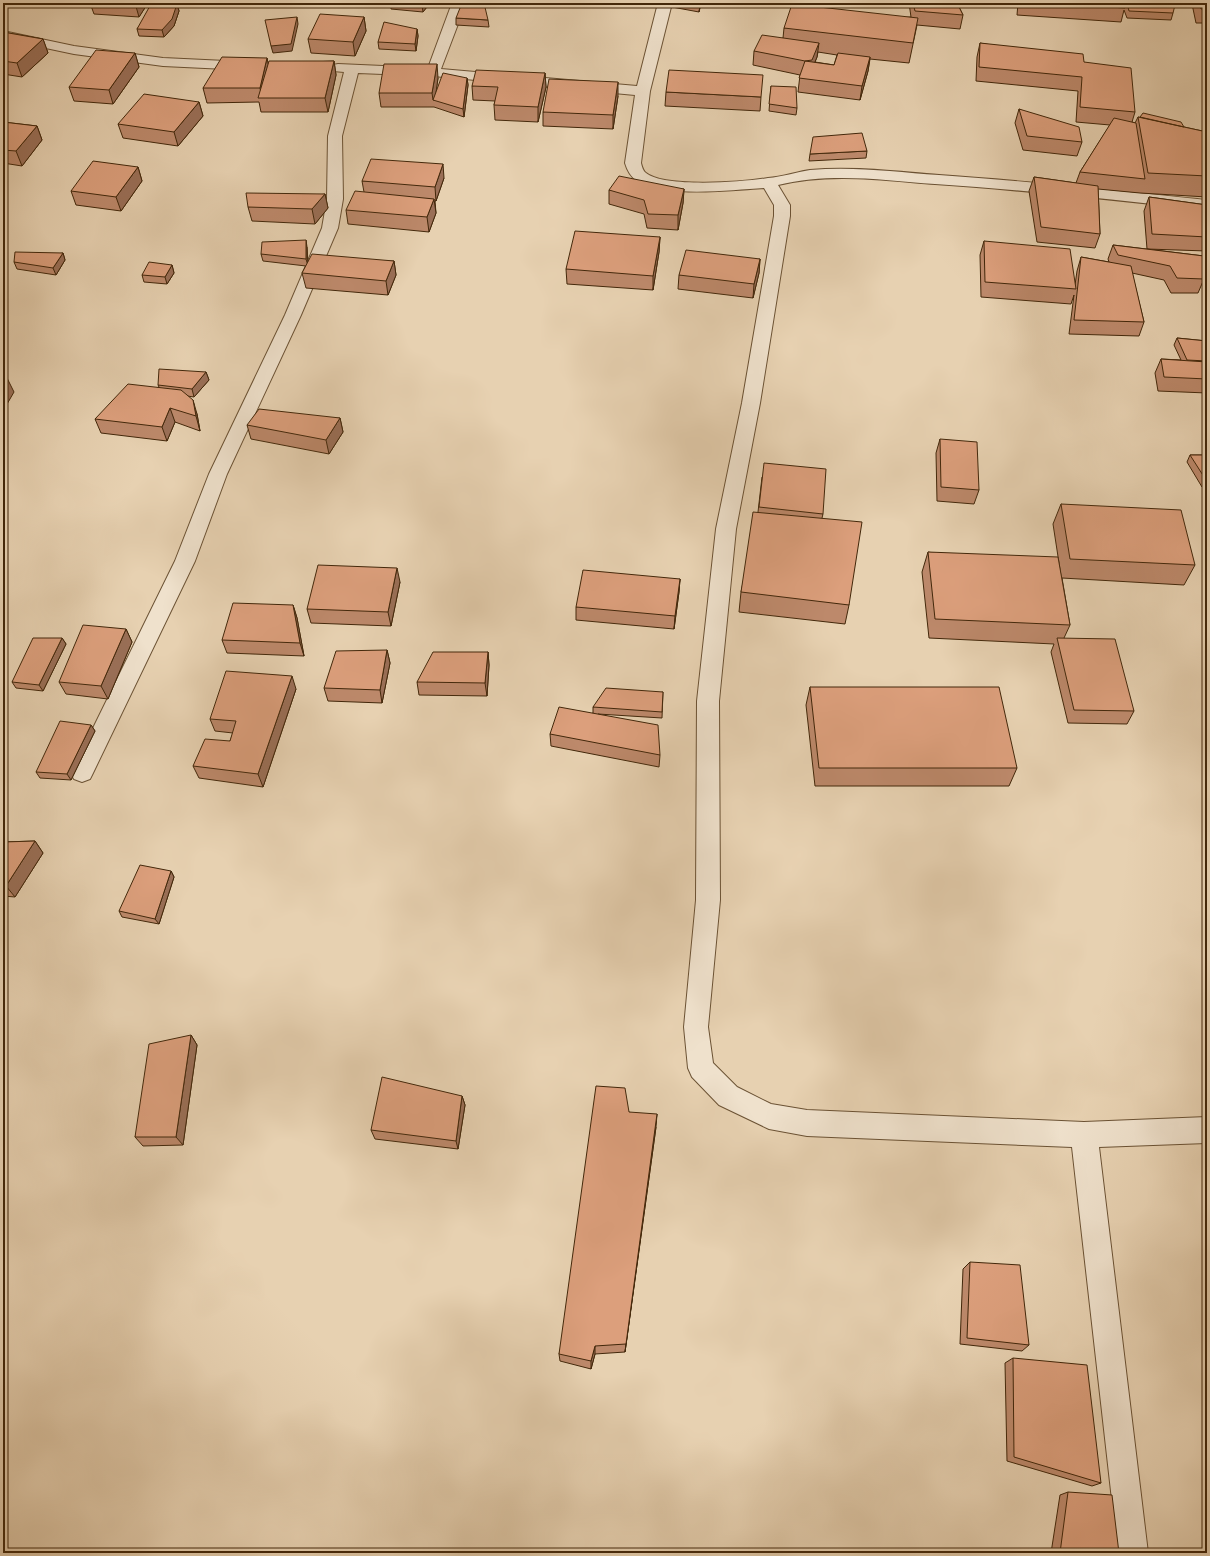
<svg xmlns="http://www.w3.org/2000/svg" width="1210" height="1556" font-family="'Libre Bodoni',serif">
	<style>
		.lines { fill: none; stroke-linecap: round; stroke-linejoin: round }
		.minor-casing { stroke: #6b5234; stroke-width: 2 }
		.minor { fill: #efe1cc; fill-rule: evenodd }
		.wall { fill: #bd896b; stroke: #42270a; fill-rule: evenodd }
		.shaded-wall { fill: #9a6f57; stroke: #42270a }
		.building { fill: #dc9f7c; stroke: #42270a }
	</style>
	<rect width="100%" height="100%" fill="#e7d1b1"/>
	<filter id="stains"><feTurbulence type="fractalNoise" baseFrequency=".005" numOctaves="4"/><feColorMatrix values="0 0 0 0 .2 0 0 0 0 .09 0 0 0 0 .02 0 0 0 .5 -.17"/></filter>
	<radialGradient id="worn" r=".72"><stop offset=".6" stop-color="#630" stop-opacity="0"/><stop offset="1" stop-color="#630" stop-opacity=".3"/></radialGradient>
	<g class="lines">
		<defs>
			<path id="minor" d="M452 3H466L441 69 637 86 658 3H672L650 91 641 163C642 167 643 171 646 173 664 188 744 182 768 178 782 177 796 172 810 170 853 166 896 172 939 175 1029 181 1118 191 1207 200V210C1116 200 1026 190 935 184 883 180 830 172 778 185L790 205V216L760 403 736 529 719 701 720 900 708 1027 713 1063 737 1087 771 1104 807 1110 1084 1122 1207 1117V1143L1099 1147 1148 1553H1118L1072 1147 807 1136 769 1129 719 1105 692 1077 688 1068 684 1027 696 900 697 701 716 529 742 403 774 216V205L764 188C730 190 666 198 637 181 631 177 627 170 625 163L635 95 433 76 358 73 342 136 343 199 338 228 301 315 227 474 195 561 93 773 90 779 82 782 74 779 71 773 175 561 209 474 285 315 322 228 327 199 328 136 344 72 333 71 331 68 333 65 338 64 428 68Z
				M3 31 74 46 163 58 247 62 252 63 254 66 252 69 247 70 163 66 74 54 3 39Z"/>
		</defs>
		<!-- minor casing -->
		<use href="#minor" class="minor-casing"/>
		<!-- minor -->
		<use href="#minor" class="minor"/>
	</g>
	<!-- wall -->
	<path class="wall" d="M90 3H148L139 17 94 14Z
		M154 3H180L178 7 179 11 174 26 164 37 139 36 137 29 155 4Z
		M391 3H430L423 12 391 9Z
		M672 3H701L699 12 672 7Z
		M909 3H957L963 15 960 29 917 25 909 63 870 59 868 71 860 100 798 92 800 75 753 65 754 51 783 38 784 28 911 17ZM818 52 837 55 834 65 815 62 817 57Z
		M1018 3H1164L1173 13 1171 20 1127 18 1124 10 1121 22 1017 15Z
		M1186 3H1207V23H1196L1192 4Z
		M364 17 366 31 355 56 311 53 308 39Z
		M456 18 488 20 489 27 456 25Z
		M417 29 418 36 416 51 379 49 378 42Z
		M3 32 43 39 48 53 22 77 3 74Z
		M980 43 1084 62 1135 112 1132 122 1135 123 1138 117 1207 132V197L1140 193 1098 189 1100 234 1095 248 1037 242 1029 191 1034 177 1076 183 1080 172 1110 125 1076 122 1078 91 976 81 977 57Z
		M135 53 139 67 113 104 74 101 69 87Z
		M267 58 268 64 334 61 336 75 328 112H261L259 102 207 103 203 88Z
		M545 73 546 87 538 122 495 120 494 105 495 101 473 100 472 86Z
		M438 78 436 91 467 78 468 85 464 117 434 107H381L379 93Z
		M771 86 797 108 796 115 769 111Z
		M666 92 761 97 760 111 665 106Z
		M618 96 613 129 543 126V112Z
		M199 102 203 116 178 146 123 138 118 124Z
		M1019 109 1082 142 1077 156 1023 150 1015 123Z
		M3 122 37 126 42 140 22 166 3 163Z
		M867 151 866 158 809 161 810 154Z
		M138 167 142 181 121 211 76 205 71 191Z
		M444 178 436 201H435L436 213 429 232 348 224 346 210 364 192 362 181Z
		M684 189 683 203 678 230 647 228 644 214 609 204V190Z
		M325 194 328 208 315 224 252 221 248 207Z
		M1149 197 1207 205V251L1147 249 1144 211Z
		M660 237 659 252 653 290 567 284 566 269Z
		M984 241 1075 285 1077 271 1081 257 1109 262 1108 259 1113 245 1204 256V279L1198 293H1171L1164 280 1132 273 1144 322 1139 336 1069 334 1074 295 1071 304 981 297 980 255Z
		M307 247 308 262 394 261 396 275 388 295 306 288 302 273 306 266 263 261 261 254Z
		M63 253 65 260 56 275 17 269 14 262Z
		M760 259 759 273 753 298 678 289 679 275Z
		M172 265 174 273 167 284 144 282 142 275Z
		M1177 338 1207 341V393L1158 391 1155 373 1161 359 1181 360 1174 345Z
		M206 372 209 380 194 397 187 396 197 414 200 431 175 422 167 441 101 433 95 419 159 387 158 385Z
		M340 418 343 432 329 454 251 439 247 425Z
		M940 439 979 490 974 504 937 501 936 453Z
		M1190 455H1207V486L1202 487 1187 462Z
		M762 477 823 514 822 518 849 605 845 624 739 612 741 592 758 512Z
		M1061 504 1195 565 1184 585 1062 578 1070 625 1064 638 1134 711 1127 724 1068 723 1051 652 1054 644 929 638 922 572 928 552 1061 576 1053 524Z
		M680 579 679 592 674 629 576 620V607Z
		M400 582 391 626 311 623 307 609Z
		M293 605 297 618 304 656 227 653 222 640Z
		M126 629 132 642 108 699 66 694 59 682Z
		M62 638 66 644 43 691 16 688 12 682Z
		M387 650 390 663 382 703 328 701 324 688Z
		M488 652 489 665 487 696 419 695 417 682Z
		M810 687 1017 768 1009 786H815L806 705Z
		M296 689 263 787 199 778 193 766 230 741 233 733 215 731 210 719Z
		M663 692 662 718 598 714 660 755 659 767 551 746 550 734 593 713V707Z
		M91 725 95 731 71 780 40 778 36 772Z
		M35 841 43 853 15 897 3 896V842Z
		M171 871 174 877 159 924 122 917 119 911Z
		M191 1035 197 1045 183 1145 143 1146 135 1137Z
		M462 1096 465 1105 458 1149 375 1139 371 1130Z
		M629 1112 656 1127 625 1352 595 1354 591 1369 560 1361 559 1354Z
		M970 1262 1029 1345 1022 1351 960 1344 963 1269Z
		M1013 1358 1101 1483 1092 1486 1007 1461 1005 1363Z
		M1068 1492 1119 1553H1051L1060 1495Z"/>
	<!-- shaded-wall -->
	<path class="shaded-wall" d="M135 3H148L139 17Z
		M177 3H180L178 7Z
		M424 3H430L423 12 422 5Z
		M700 3H701L699 12 700 5Z
		M177 4 179 11 174 26 164 37 162 30Z
		M297 17 298 24 292 51 273 53 271 46Z
		M364 17 366 31 355 56 353 42Z
		M417 29 418 36 416 51 415 44Z
		M43 39 48 53 22 77 17 63Z
		M819 43 817 57 810 74 805 61Z
		M135 53 139 67 113 104 109 90Z
		M870 57 868 71 860 100 862 86Z
		M267 58 270 72 262 98 260 88Z
		M334 61 336 75 328 112 325 98Z
		M437 64 438 78 435 100H433L432 93Z
		M545 73 546 87 538 122V107Z
		M467 78 468 85 464 117 463 109Z
		M618 82V96L613 129V115Z
		M199 102 203 116 178 146 174 132Z
		M37 126 42 140 22 166 16 151Z
		M443 164 444 178 436 201 435 187Z
		M138 167 142 181 121 211 116 197Z
		M684 189 683 203 678 230V215Z
		M325 194 328 208 315 224 312 209Z
		M434 199 436 213 429 232 427 217Z
		M660 237 659 252 653 290V276Z
		M306 240 307 247 308 266 306 259Z
		M63 253 65 260 56 275 53 268Z
		M760 259 759 273 753 298 754 284Z
		M394 261 396 275 388 295 386 281Z
		M172 265 174 273 167 284 165 277Z
		M206 372 209 380 194 397 192 389Z
		M7 378 14 392 3 411V385Z
		M193 400 197 414 200 431 196 416Z
		M170 408 175 422 167 441 162 427Z
		M340 418 343 432 329 454 326 440Z
		M1206 480H1207V486L1202 487Z
		M397 568 400 582 391 626 388 612Z
		M680 579 679 592 674 629 675 616Z
		M3 581 5 585 3 588Z
		M293 605 297 618 304 656 300 643Z
		M126 629 132 642 108 699 101 686Z
		M62 638 66 644 43 691 39 685Z
		M387 650 390 663 382 703 380 690Z
		M488 652 489 665 487 696 485 683Z
		M292 676 296 689 263 787 258 774Z
		M91 725 95 731 71 780 67 774Z
		M35 841 43 853 15 897 6 886Z
		M171 871 174 877 159 924 155 919Z
		M191 1035 197 1045 183 1145 176 1137Z
		M462 1096 465 1105 458 1149 456 1141Z
		M657 1114 656 1127 625 1352 626 1344Z
		M595 1346V1354L591 1369V1361Z"/>
	<!-- building -->
	<path class="building" d="M400 3H424L422 5Z
		M462 3H484L488 20 456 18Z
		M689 3H700V5Z
		M913 3H957L963 15 915 11Z
		M1050 3H1123L1125 8Z
		M1127 3H1164L1175 5 1173 13 1129 11Z
		M1200 3H1207V9H1201Z
		M151 4H177L172 19 162 30 137 29Z
		M792 4 918 18 913 43 784 28Z
		M320 14 364 17 353 42 308 39Z
		M297 17 291 44 271 46 265 20Z
		M384 22 417 29 415 44 378 42Z
		M3 32 43 39 17 63 3 61Z
		M762 35 819 43 812 60 805 61 754 51Z
		M980 43 1083 54 1084 62 1131 68 1135 112 1080 107 1082 77 979 67Z
		M96 50 135 53 109 90 69 87Z
		M838 53 870 57 862 86 799 78 805 61 834 65Z
		M222 57 267 58 260 88H203Z
		M269 61H334L325 98H258Z
		M384 64H437L432 93H379Z
		M476 70 545 73 538 107 494 105 498 87 472 86Z
		M669 70 763 75 761 97 666 92Z
		M443 73 467 78 463 109 433 100Z
		M549 79 618 82 613 115 543 112Z
		M771 86 796 87 797 108 769 104Z
		M144 94 199 102 174 132 118 124Z
		M1019 109 1079 127 1082 142 1027 136Z
		M1143 113 1181 122 1184 127 1140 117Z
		M1138 117 1207 132V176L1148 173Z
		M1114 118 1136 123 1145 179 1080 172Z
		M3 122 37 126 16 151 3 150Z
		M862 133 867 151 810 154 813 137Z
		M371 159 443 164 435 187 362 181Z
		M93 161 138 167 116 197 71 191Z
		M619 176 684 189 678 215 648 214 644 200 609 190Z
		M1034 177 1098 186 1100 234 1041 227Z
		M355 191 434 199 427 217 346 210Z
		M246 193 325 194 312 209 248 207Z
		M1149 197 1207 205V237L1152 234Z
		M575 231 660 237 653 276 566 269Z
		M306 240V259L261 254 262 242Z
		M984 241 1070 249 1076 289 985 282Z
		M1113 245 1204 256V279L1177 278 1170 266 1118 255Z
		M686 250 760 259 754 284 679 275Z
		M15 252 63 253 53 268 14 262Z
		M312 254 394 261 386 281 302 273Z
		M1081 257 1131 266 1144 322 1074 320Z
		M149 262 172 265 165 277 142 275Z
		M1177 338 1207 341V361L1187 360Z
		M1161 359 1207 362V379L1164 377Z
		M159 369 206 372 192 389 158 385Z
		M3 378H7L3 385Z
		M128 384 181 390 193 400 196 416 170 408 162 427 95 419Z
		M259 409 340 418 326 440 247 425Z
		M940 439 977 442 979 490 941 487Z
		M1190 455H1207V480H1206Z
		M764 463 826 469 823 514 759 507Z
		M1061 504 1181 510 1195 565 1070 559Z
		M753 512 862 522 849 605 741 592Z
		M928 552 1058 557 1070 625 935 619Z
		M318 565 397 568 388 612 307 609Z
		M583 570 680 579 675 616 576 607Z
		M233 603 293 605 300 643 222 640Z
		M83 625 126 629 101 686 59 682Z
		M33 638H62L39 685 12 682Z
		M1057 638 1115 639 1134 711 1074 710Z
		M387 650 380 690 324 688 336 651Z
		M433 652H488L485 683 417 682Z
		M226 671 292 676 258 774 193 766 205 739 230 741 236 721 210 719Z
		M810 687H999L1017 768H819Z
		M606 688 663 692 662 712 593 707Z
		M559 707 658 725 660 755 550 734Z
		M60 721 91 725 67 774 36 772Z
		M35 841 6 886H3V842Z
		M140 865 171 871 155 919 119 911Z
		M191 1035 176 1137H135L149 1044Z
		M382 1077 462 1096 456 1141 371 1130Z
		M596 1086 625 1088 629 1112 657 1114 626 1344 595 1346 591 1361 559 1354Z
		M970 1262 1020 1265 1029 1345 967 1338Z
		M1013 1358 1087 1365 1101 1483 1014 1457Z
		M1068 1492 1112 1495 1119 1553H1060Z"/>
	<!-- margin -->
	<rect width="1210" height="1556" fill="none" stroke="#e7d1b1" stroke-width="16"/>
	<rect x="4" y="4" width="1202" height="1548" fill="none" stroke="#42270a" stroke-width="2"/>
	<rect x="8" y="8" width="1194" height="1540" fill="none" stroke="#42270a"/>
	<rect width="100%" height="100%" filter="url(#stains)"/>
	<rect width="100%" height="100%" fill="url(#worn)"/>
</svg>
